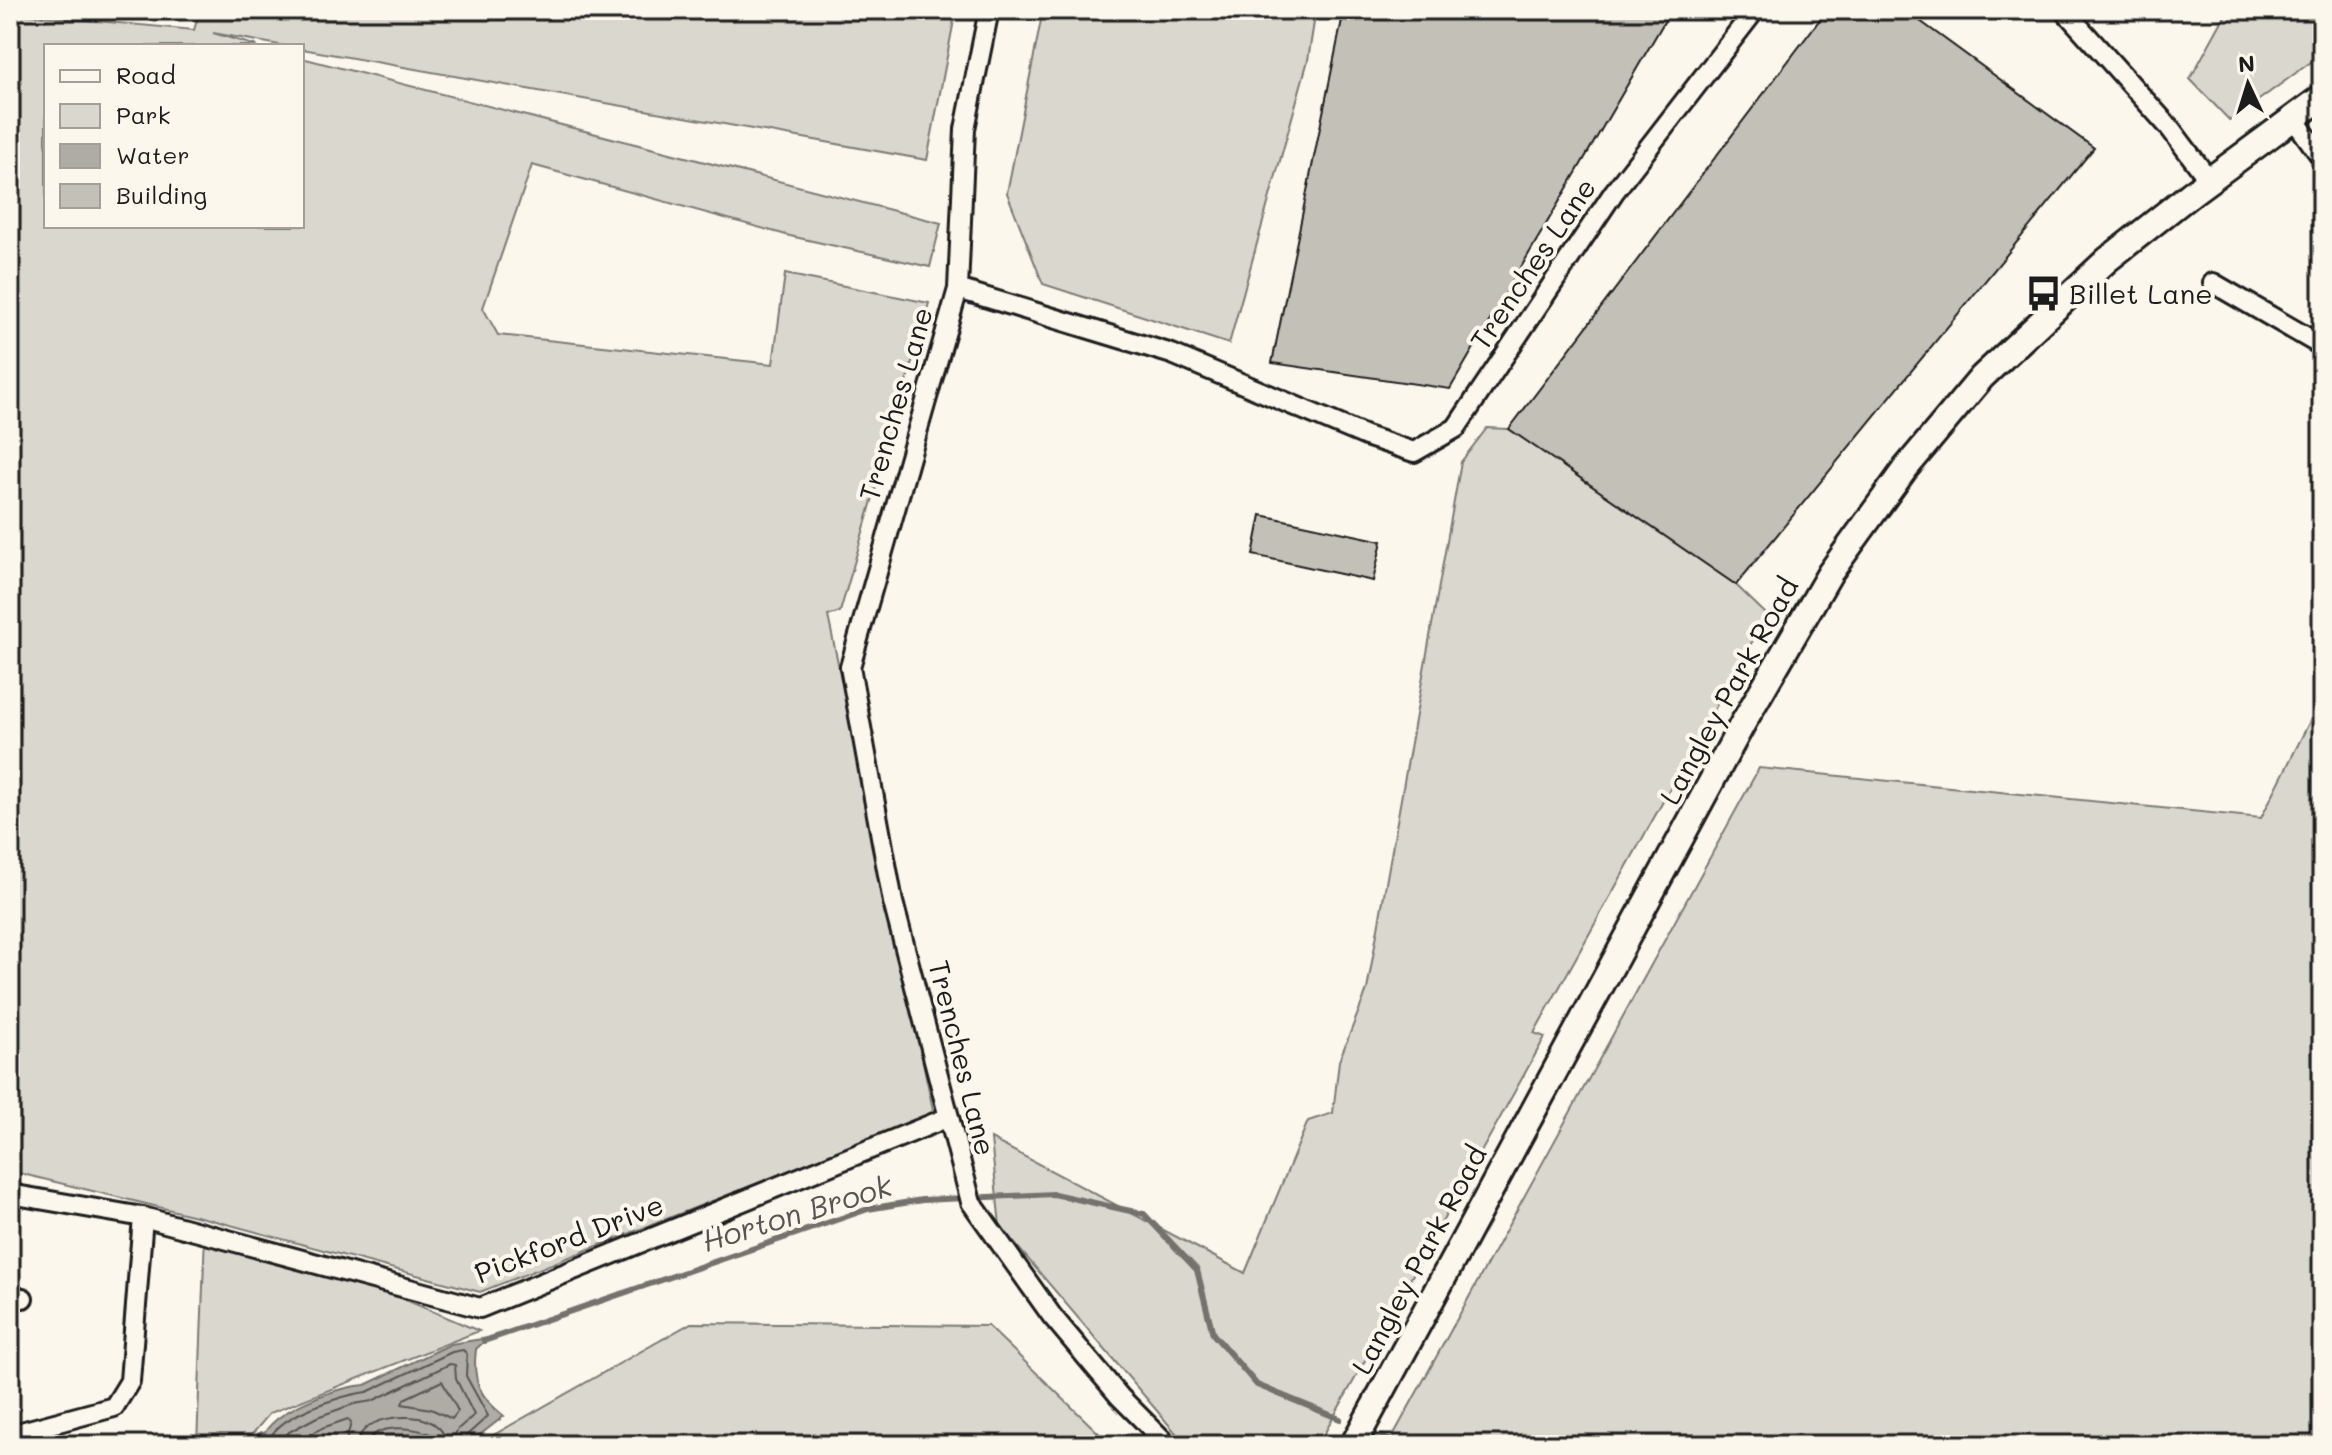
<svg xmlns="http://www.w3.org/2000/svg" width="2332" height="1455" font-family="Mali,sans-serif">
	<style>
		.green { fill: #dad7ce; stroke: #7b7a75; stroke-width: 2 }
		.water { fill: #afaca5; stroke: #74726e; stroke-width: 2 }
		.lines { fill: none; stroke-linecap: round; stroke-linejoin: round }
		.shore { stroke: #575653; stroke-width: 2 }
		.stream { stroke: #74726e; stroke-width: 6 }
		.building { fill: #c3c0b8; stroke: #1c1c1c; stroke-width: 2 }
		.minor-casing { stroke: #1c1c1c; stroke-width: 24 }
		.secondary-casing { stroke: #1c1c1c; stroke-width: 30 }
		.minor { stroke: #fbf7ec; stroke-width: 18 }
		.secondary { stroke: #fbf7ec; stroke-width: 24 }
		.labels { text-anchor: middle; stroke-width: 8; stroke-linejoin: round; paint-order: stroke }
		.street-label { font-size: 28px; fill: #1c1c1c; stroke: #fbf7ec }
		.poi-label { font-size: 28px; fill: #1c1c1c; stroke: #fbf7ec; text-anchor: start }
		.water-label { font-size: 30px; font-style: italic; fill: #575653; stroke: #fbf7ec }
	</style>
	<rect width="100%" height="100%" fill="#fbf7ec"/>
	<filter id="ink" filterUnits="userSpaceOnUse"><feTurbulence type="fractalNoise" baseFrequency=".0125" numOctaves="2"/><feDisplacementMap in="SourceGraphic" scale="16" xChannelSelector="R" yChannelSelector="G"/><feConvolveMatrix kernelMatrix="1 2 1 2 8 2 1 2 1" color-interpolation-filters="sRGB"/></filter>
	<g filter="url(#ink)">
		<!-- green -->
		<path class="green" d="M200 10H956L927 160 302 49V46H285L213 33 257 46H46V226H302V58L941 223 930 267 790 236 532 165 483 308 498 335 773 364 785 274 929 303 840 612 828 616 934 1114 480 1292 208 1219 10 1171V13L194 30Z
			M1043 10H1316L1308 60 1229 344 1043 284 1007 193Z
			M2228 10H2322V54L2230 121 2190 79Z
			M1487 428 1509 429 1736 585 1767 615 1534 1033 1545 1037 1318 1445H1186L1000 1226 991 1139 1245 1273 1308 1121 1333 1113 1339 1061 1367 990 1461 462Z
			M2322 697V1445H1388L1759 768 2261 818Z
			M205 1234 387 1292 479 1331 270 1413 243 1445H197Z
			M691 1323 988 1326 1111 1445H476Z"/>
		<!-- water -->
		<path class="water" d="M488 1338 476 1349C472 1380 479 1397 504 1416L467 1445H434L422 1437 400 1436 375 1442 371 1445H260C264 1412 335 1387 365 1385L451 1344Z"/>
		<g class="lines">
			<!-- shore -->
			<path class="shore" d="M442 1381 458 1411 452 1419 431 1409 402 1404 404 1399Z
				M268 1445C271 1416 342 1395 367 1392L452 1352 463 1350 467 1354 466 1376 488 1416 466 1436 463 1445
				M278 1445 289 1432 317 1417 354 1404 372 1401 450 1364 455 1365 456 1379 474 1415 458 1429 452 1440H447C443 1431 438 1425 429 1421 408 1412 359 1417 357 1445
				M292 1445 322 1428 348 1419 351 1423 345 1445
				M368 1445C370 1422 421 1426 435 1437L437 1445"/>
			<!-- stream -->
			<path class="stream" d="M484 1341 868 1209 922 1200 1054 1194 1144 1214 1197 1270 1213 1334 1257 1385 1340 1419
				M1382 1437 1402 1445
				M252 1445 261 1434 266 1437"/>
		</g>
		<!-- building -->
		<path class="building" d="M1344 10H1671L1450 389 1272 363Z
			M1827 10H1905L2094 148 1736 585 1509 429Z
			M1261 515 1382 541 1373 581 1253 555Z"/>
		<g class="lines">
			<defs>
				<path id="minor" d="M989 10 965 129 958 289 850 667 893 902 971 1202 1052 1316 1120 1397 1168 1445
					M2064 10 2170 128 2209 180
					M2294 119 2322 158
					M2213 283 2322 346
					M958 289 1172 354 1366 436 1414 452 1456 428 1614 192 1755 10
					M10 1194 143 1217 480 1308 949 1117
					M10 1298H23
					M10 1435 114 1407 130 1381 143 1217"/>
				<path id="secondary" d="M1353 1445 1743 723 1830 573 1905 469 1982 377 2107 260 2192 193 2322 97"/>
			</defs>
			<!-- minor casing -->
			<use href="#minor" class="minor-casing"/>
			<!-- secondary casing -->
			<use href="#secondary" class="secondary-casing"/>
			<!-- minor -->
			<use href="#minor" class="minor"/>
			<!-- secondary -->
			<use href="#secondary" class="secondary"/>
		</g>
	</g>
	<!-- icons -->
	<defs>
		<symbol id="bus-bare" viewBox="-9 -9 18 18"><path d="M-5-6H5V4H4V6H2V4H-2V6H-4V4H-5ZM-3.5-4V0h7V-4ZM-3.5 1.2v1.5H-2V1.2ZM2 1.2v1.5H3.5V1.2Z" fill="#1c1c1c" stroke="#fbf7ec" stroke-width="2.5" paint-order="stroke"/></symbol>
	</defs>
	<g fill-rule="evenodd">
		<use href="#bus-bare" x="2018" y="268" width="51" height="51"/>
	</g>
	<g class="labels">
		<!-- street labels -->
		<g class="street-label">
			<text transform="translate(1533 264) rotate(-56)" y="10">Trenches Lane</text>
			<text transform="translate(896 404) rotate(-74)" y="10">Trenches Lane</text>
			<text transform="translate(1729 691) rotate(-61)" y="10">Langley Park Road</text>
			<text transform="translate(962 1058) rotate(76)" y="10">Trenches Lane</text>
			<text transform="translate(569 1239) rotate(-21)" y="10">Pickford Drive</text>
			<text transform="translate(1419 1260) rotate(-62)" y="10">Langley Park Road</text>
		</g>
		<!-- poi labels -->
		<g class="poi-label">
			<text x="2069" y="304">Billet Lane</text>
		</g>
		<!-- water labels -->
		<g class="water-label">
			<text transform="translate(797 1214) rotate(-17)" y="10">Horton Brook</text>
		</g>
	</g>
	<!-- margin -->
	<rect width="2332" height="1455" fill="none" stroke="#fbf7ec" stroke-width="40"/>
	<rect x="20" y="20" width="2292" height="1415" fill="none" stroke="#1c1c1c" stroke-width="3" filter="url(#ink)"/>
	<!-- legend -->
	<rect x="44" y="44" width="260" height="184" fill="#fbf7ec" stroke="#a29f99" stroke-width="2"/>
	<rect x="60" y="70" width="40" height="12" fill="#fbf7ec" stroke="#a29f99" stroke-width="2"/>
	<text x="116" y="84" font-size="24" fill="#1c1c1c">Road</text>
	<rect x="60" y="104" width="40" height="24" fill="#dad7ce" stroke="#a29f99" stroke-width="2"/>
	<text x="116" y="124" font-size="24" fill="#1c1c1c">Park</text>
	<rect x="60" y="144" width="40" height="24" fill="#afaca5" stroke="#a29f99" stroke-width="2"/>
	<text x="116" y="164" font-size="24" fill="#1c1c1c">Water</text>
	<rect x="60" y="184" width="40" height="24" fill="#c3c0b8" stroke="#a29f99" stroke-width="2"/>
	<text x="116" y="204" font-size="24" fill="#1c1c1c">Building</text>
	<!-- north arrow -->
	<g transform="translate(2248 84) rotate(356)" stroke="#fbf7ec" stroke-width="6" paint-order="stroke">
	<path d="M0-6L14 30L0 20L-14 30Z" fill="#1c1c1c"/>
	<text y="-12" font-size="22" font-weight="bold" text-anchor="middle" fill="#1c1c1c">N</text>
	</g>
</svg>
